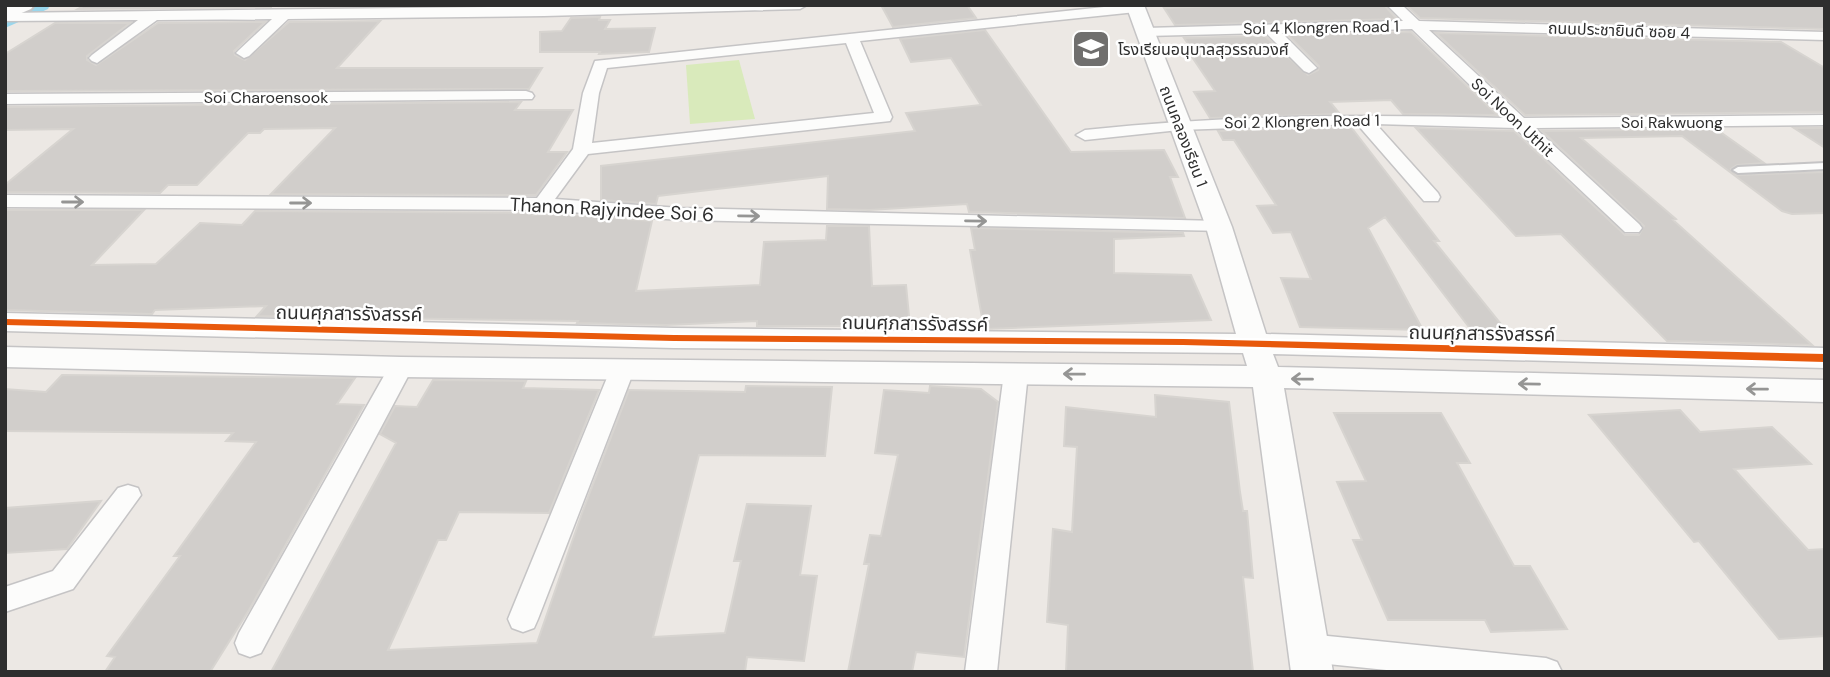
<svg xmlns="http://www.w3.org/2000/svg" width="1830" height="677" font-family="'DM Sans','Noto Sans Thai',sans-serif">
	<style>
		.pitch { fill: #d9eabb }
		.lines { fill: none; stroke-linecap: round; stroke-linejoin: round }
		.canal { fill: #99d6ec; fill-rule: evenodd }
		.building { fill: #d1cecb; stroke: #d7d4d0; stroke-width: 2 }
		.service-casing { stroke: #c5c4c5; stroke-width: 4 }
		.minor-casing { stroke: #c5c4c5; stroke-width: 3 }
		.tertiary-casing { stroke: #c5c4c5; stroke-width: 3 }
		.secondary-casing { stroke: #c5c4c5; stroke-width: 4 }
		.service { fill: #fcfcfb; fill-rule: evenodd }
		.minor { fill: #fcfcfb; fill-rule: evenodd }
		.tertiary { fill: #fcfcfb; fill-rule: evenodd }
		.secondary { fill: #fcfcfb; fill-rule: evenodd }
		.cycleway-casing { stroke: #fff; stroke-width: 5 }
		.cycleway { fill: #e8590c; fill-rule: evenodd }
		.oneway { stroke: #959594 }
		.labels { text-anchor: middle; stroke-width: 5; stroke-linejoin: round; paint-order: stroke }
		.far-street-label { font-size: 16px; fill: #2e2e2e; stroke: #fff }
		.far-poi-label { font-size: 16px; fill: #2e2e2e; stroke: #fff; text-anchor: start }
		.street-label { font-size: 19px; fill: #2e2e2e; stroke: #fff }
	</style>
	<rect width="100%" height="100%" fill="#ece8e4"/>
	<!-- pitch -->
	<path class="pitch" d="M739 60 755 119 690 124 686 65Z"/>
	<g class="lines">
		<!-- canal -->
		<path class="canal" d="M25 5H50L48 9 5 28V14Z"/>
	</g>
	<!-- building -->
	<path class="building" d="M85 5H196L193 7H272L78 9Z
		M881 5H967L976 18 893 27Z
		M1241 5H1384L1397 19 1175 25 1164 8Z
		M1406 5H1825V29L1420 18Z
		M600 17 599 20H610L605 29 655 28 649 52 599 54 600 52H540V32L562 31 571 18Z
		M380 21 337 68H542L529 89 5 91V54L55 23H130L87 56V60L96 65 158 23 265 22 234 51 235 55 245 60 289 22Z
		M985 30 1071 152 1164 150 1178 177H1170L1185 218 969 212 967 204 869 210 827 209 828 176 658 196 656 204 601 200V166L915 131 906 113 981 105 951 58 911 62 900 39Z
		M1411 32 1497 115 1403 114 1391 100 1330 102 1340 114 1210 118 1194 92 1215 91 1190 54H1195L1184 38 1265 36 1308 75 1318 70 1319 66 1288 35Z
		M1436 33 1781 42 1825 68V112L1525 115Z
		M521 102 515 110H573L548 152H567L536 195 271 194 335 128 264 129 260 133H248L197 185H168L160 193 6 192V184L73 129 5 130V107Z
		M1351 127 1439 241H1434L1509 334 1475 335 1385 217 1368 228 1423 330 1300 327 1281 278 1311 279 1291 232 1273 233 1257 206 1276 205 1234 140H1223L1218 131Z
		M1416 128 1514 131 1625 235H1639L1644 226 1542 131 1716 129 1764 163 1737 165 1731 169 1737 175 1825 172V213L1792 214 1782 211 1682 136 1581 138 1676 219 1673 220 1812 345 1667 341 1561 234 1516 236Z
		M1794 128H1825V148Z
		M5 210H144L92 265 156 264 200 223 242 225 255 211 534 213 533 215 560 214 652 221 636 291 760 285 764 242 826 240 827 226H869L872 286 906 285 910 326H757V321L666 325 577 323 578 321 257 316 266 306 155 310 152 314 5 310Z
		M971 228 1183 233 1184 236 1114 239V273L1191 275 1211 320 984 329 970 250H975Z
		M62 375 355 378 337 404 364 405 249 610 210 672H105L115 657 107 656 180 556H174L256 442 226 441 233 433 5 431V389L46 392Z
		M433 380 526 381 523 388 599 390 549 513 459 512 446 540H438L388 650 537 643 582 513 629 390 745 392 746 386 832 387 825 456 699 455 653 637 725 633 741 561H734L747 504 811 506 800 575 817 576 804 661 747 657 745 672H271L396 443 380 434 395 406 417 407Z
		M930 386 981 389 998 402 964 657 916 652 912 672H848L869 564H864L870 535 881 536 898 455 875 453 884 390 929 393Z
		M1155 395 1229 402 1240 492 1243 511H1247L1253 578 1243 577 1253 672H1066L1068 625 1047 622 1053 529 1072 532 1077 447 1064 446 1066 407 1156 417Z
		M1680 410 1700 432 1772 427 1811 464 1734 469 1808 550 1825 549V636L1779 639 1699 541 1694 542 1589 415Z
		M1334 413H1441L1470 463H1457L1514 566H1530L1567 629 1491 632 1485 620H1388L1353 540H1362L1337 482 1366 481Z
		M101 501 67 549 5 553V508Z"/>
	<g class="lines">
		<defs>
			<path id="service" d="M1825 163V169L1738 173 1733 170 1738 167Z"/>
			<path id="minor" d="M639 5H807L800 9 544 16 288 19 249 56 244 58 236 53 239 50 272 19 157 20 97 63 92 61 89 58 92 55 138 20 5 21V13Z
				M1123 5H1141L1143 8 1136 12 860 41 892 117 890 121 588 154 555 199 680 208 1219 221 1226 223 1229 227 1226 231 680 220 542 210 5 207V195L537 198 573 149 583 93 595 61ZM846 43 874 113 592 143 599 93 607 68Z
				M1387 5H1402L1419 21 1825 32V40L1429 30 1524 118 1825 115V125L1535 128 1639 224 1642 228 1639 232H1625L1515 128 1376 124 1438 193 1440 197 1438 201H1424L1357 124 1179 130 1085 140 1076 135 1085 130C1225 115 1364 114 1504 118L1412 29 1282 33 1317 68 1309 73 1304 71 1266 33 1146 36 1139 32 1146 28 1403 21Z
				M526 91 532 93 534 96 532 99 5 104V94Z
				M401 359 409 361 413 367 261 653 250 657 239 653 235 643 239 633 389 367 393 361Z
				M623 360 631 362 635 368 538 619 534 628 523 632 512 628 508 619 611 368 615 362Z
				M1016 365 1024 367 1028 373 997 672H965L1004 373 1008 367Z
				M128 485 138 488 141 495 73 589 5 612V587L53 571 118 488Z
				M1308 634 1546 658 1557 662 1562 672H1406L1308 662 1297 658 1292 648 1297 638Z"/>
			<path id="tertiary" d="M1126 5H1144L1232 227 1266 334 1825 348V368L1273 354 1278 367 1825 380V402L1284 388 1333 672H1291L1253 387 401 377 5 367V347L401 357 1247 366 1243 353 674 348 5 331V313L674 328 1236 334 1206 227Z"/>
			<path id="secondary" d="M34 5 31 9 5 20V6Z"/>
		</defs>
		<!-- service casing -->
		<use href="#service" class="service-casing"/>
		<!-- minor casing -->
		<use href="#minor" class="minor-casing"/>
		<!-- tertiary casing -->
		<use href="#tertiary" class="tertiary-casing"/>
		<!-- secondary casing -->
		<use href="#secondary" class="secondary-casing"/>
		<!-- service -->
		<use href="#service" class="service"/>
		<!-- minor -->
		<use href="#minor" class="minor"/>
		<!-- tertiary -->
		<use href="#tertiary" class="tertiary"/>
		<!-- secondary -->
		<use href="#secondary" class="secondary"/>
		<defs>
			<path id="cycleway" d="M5 319 674 335 1183 339 1825 354V362L1183 345 674 341 5 325Z"/>
		</defs>
		<!-- cycleway casing -->
		<use href="#cycleway" class="cycleway-casing"/>
		<!-- cycleway -->
		<use href="#cycleway" class="cycleway"/>
	</g>
	<!-- one-way arrows -->
	<defs><path id="oneway-shaft" d="M-6 0H5M1.5-3L5.5 0L1.5 3" fill="none" stroke-width="1.6" stroke-linecap="round" stroke-linejoin="round" transform="scale(1.75)"/></defs>
	<g class="oneway">
		<use href="#oneway-shaft" transform="translate(73 202)"/>
		<use href="#oneway-shaft" transform="translate(301 203)"/>
		<use href="#oneway-shaft" transform="translate(749 216) rotate(1)"/>
		<use href="#oneway-shaft" transform="translate(976 221) rotate(1)"/>
		<use href="#oneway-shaft" transform="translate(1074 374) rotate(-179)"/>
		<use href="#oneway-shaft" transform="translate(1302 379) rotate(-179)"/>
		<use href="#oneway-shaft" transform="translate(1529 384) rotate(-179)"/>
		<use href="#oneway-shaft" transform="translate(1757 389) rotate(-179)"/>
	</g>
	<!-- icons -->
	<defs>
		<symbol id="school-square" viewBox="-11 -11 22 22"><rect x="-9" y="-9" width="18" height="18" rx="4" fill="#706f6e" stroke="#fff"/><path d="M0-5L7-2L0 1L-7-2ZM-4 1L0 2.5L4 1V4Q0 6-4 4Z" fill="#fff"/></symbol>
	</defs>
	<g fill-rule="evenodd">
		<use href="#school-square" x="1069" y="27" width="44" height="44"/>
	</g>
	<g class="labels">
		<!-- far-street labels -->
		<g class="far-street-label">
			<text transform="translate(1321 27) rotate(-1)" y="6">Soi 4 Klongren Road 1</text>
			<text transform="translate(1619 30) rotate(2)" y="6">ถนนประชายินดี ซอย 4</text>
			<text x="266" y="103">Soi Charoensook</text>
			<text transform="translate(1513 117) rotate(43)" y="6">Soi Noon Uthit</text>
			<text transform="translate(1302 121) rotate(-1)" y="6">Soi 2 Klongren Road 1</text>
			<text x="1672" y="128">Soi Rakwuong</text>
			<text transform="translate(1184 136) rotate(69)" y="6">ถนนคลองเรียน 1</text>
		</g>
		<!-- far-poi labels -->
		<g class="far-poi-label">
			<text x="1118" y="55">โรงเรียนอนุบาลสุวรรณวงศ์</text>
		</g>
		<!-- street labels -->
		<g class="street-label">
			<text transform="translate(612 209) rotate(3)" y="7">Thanon Rajyindee Soi 6</text>
			<text transform="translate(349 313) rotate(1)" y="7">ถนนศุภสารรังสรรค์</text>
			<text transform="translate(915 323) rotate(1)" y="7">ถนนศุภสารรังสรรค์</text>
			<text transform="translate(1482 333) rotate(1)" y="7">ถนนศุภสารรังสรรค์</text>
		</g>
	</g>
	<!-- border -->
	<rect width="1830" height="677" fill="none" stroke="#2e2e2e" stroke-width="14"/>
</svg>
